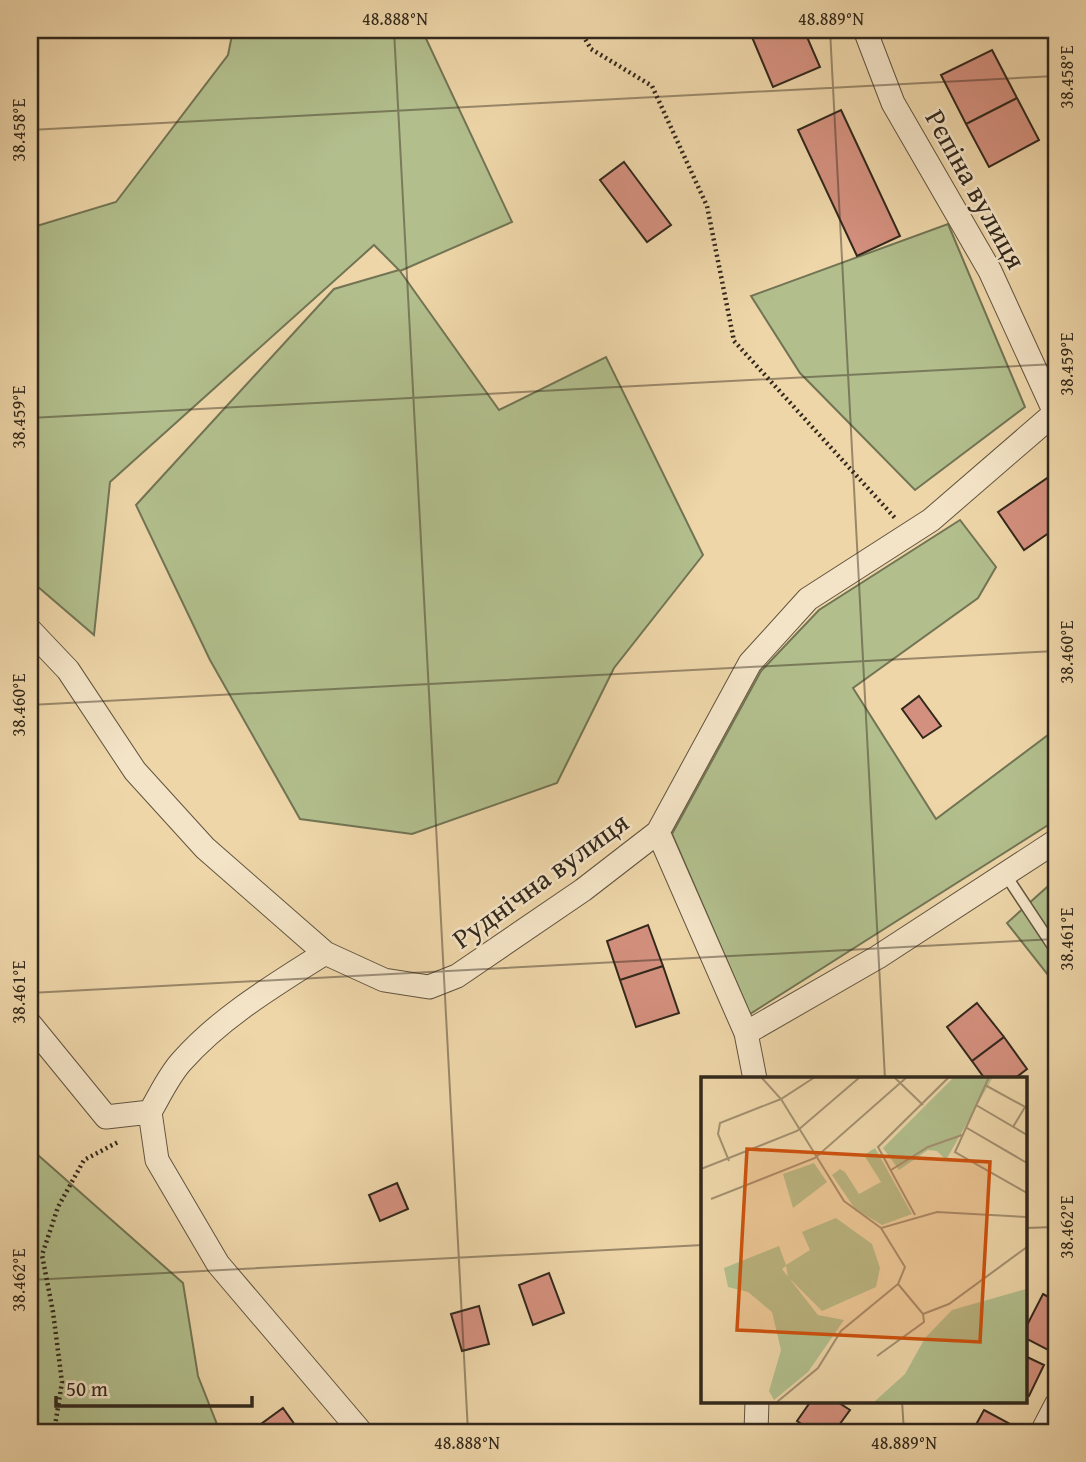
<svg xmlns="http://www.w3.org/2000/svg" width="1086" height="1462" font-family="'Gentium Book Plus',serif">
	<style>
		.green { fill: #b2bf8d; stroke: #727454; stroke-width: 2 }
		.building { fill: #d4907e; stroke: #32281c; stroke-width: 2 }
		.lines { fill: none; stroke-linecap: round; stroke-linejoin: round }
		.service-casing { stroke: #61543f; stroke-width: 13 }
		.minor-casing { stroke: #61543f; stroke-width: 25 }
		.path { stroke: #32281c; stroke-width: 4.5; stroke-dasharray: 2 3.5; stroke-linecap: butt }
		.service { stroke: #f4e4c7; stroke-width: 10 }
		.minor { stroke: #f4e4c7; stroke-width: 23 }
		.ticks { fill: none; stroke: #32281c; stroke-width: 2; stroke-opacity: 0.45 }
		.labels { text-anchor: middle; stroke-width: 5; stroke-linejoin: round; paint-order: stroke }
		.street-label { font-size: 28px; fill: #32281c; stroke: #f4e4c7 }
		.inset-road { fill: none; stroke: #a39071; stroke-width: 2 }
		.view { fill: #cd520e; fill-opacity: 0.15; stroke: #cd520e; stroke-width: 3.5 }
		.inset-edge { fill: none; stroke: #32281c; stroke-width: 3.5 }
		.neatline { fill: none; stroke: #32281c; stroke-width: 2.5 }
		.ticks-label { font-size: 18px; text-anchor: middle; fill: #32281c }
	</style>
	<rect width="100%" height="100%" fill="#eed6a9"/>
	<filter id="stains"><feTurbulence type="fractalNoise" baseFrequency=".00286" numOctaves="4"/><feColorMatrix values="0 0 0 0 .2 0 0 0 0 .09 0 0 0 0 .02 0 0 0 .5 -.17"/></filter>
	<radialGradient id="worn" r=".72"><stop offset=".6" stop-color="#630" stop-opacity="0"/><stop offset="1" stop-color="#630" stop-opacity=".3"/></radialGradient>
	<!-- green -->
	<path class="green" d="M233 30H422L512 222 400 271 499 410 606 357 703 555 614 668 557 783 412 834 300 819 210 660 136 505 334 289 399 270 374 245 110 482 94 635 30 580V228L116 202 228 55Z
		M948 224 1025 407 915 490 800 373 751 296Z
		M960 520 996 567 978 598 853 688 936 819 1056 729V820L750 1014 672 834 761 671 819 610Z
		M1056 879V985L1007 923Z
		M30 1148 183 1283 198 1376 220 1432H30Z"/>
	<!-- building -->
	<path class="building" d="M749 30H804L820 67 773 87Z
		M992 50 1017 98 966 124 941 75Z
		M1017 98 1039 140 989 167 966 124Z
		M841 110 900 236 857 256 798 130Z
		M624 162 671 225 647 242 600 180Z
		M1056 472V528L1024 550 998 512Z
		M919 696 941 726 923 738 902 709Z
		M648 925 663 966 620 980 607 941Z
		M663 966 679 1013 636 1027 620 980Z
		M977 1003 1004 1037 972 1061 947 1027Z
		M1004 1037 1027 1069 1014 1079H985L972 1061Z
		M397 1183 408 1209 380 1221 369 1195Z
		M549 1273 564 1313 533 1325 519 1285Z
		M1043 1294 1056 1301V1344L1052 1352 1025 1338V1329Z
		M479 1306 489 1344 462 1351 451 1314Z
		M1025 1356 1044 1365 1029 1396 1025 1394Z
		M811 1401H836L850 1410 834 1432H813L797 1421Z
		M283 1408 300 1432H267L261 1424Z
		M984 1410 1014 1426 1010 1432H972Z"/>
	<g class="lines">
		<defs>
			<path id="service" d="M1005 874 1056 951"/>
			<path id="minor" d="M865 30 893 103 990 271 1056 415
				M30 630 68 670 135 771 205 848 325 953
				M658 832 750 663 808 599 931 520 1056 412
				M30 1024 106 1117 150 1112 157 1160 218 1264 361 1432
				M746 1033 878 957 1056 841
				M150 1112C160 1095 169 1075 182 1061 222 1016 275 985 325 953L384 980 429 987 457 976 583 890 658 832 746 1033 755 1079
				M756 1432 757 1401
				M1042 1432 1056 1405"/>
		</defs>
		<!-- service casing -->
		<use href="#service" class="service-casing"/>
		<!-- minor casing -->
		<use href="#minor" class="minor-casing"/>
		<!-- path -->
		<path class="path" d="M580 30 591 49 652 86 707 206 734 341 895 518
			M54 1432 62 1382 53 1312 42 1255 58 1207 84 1160 120 1141"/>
		<!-- service -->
		<use href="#service" class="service"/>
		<!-- minor -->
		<use href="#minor" class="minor"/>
	</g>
	<!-- ticks -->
	<path class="ticks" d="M394 30 468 1432M830 30 885 1079M30 130 1056 76M30 418 1056 364M30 705 1056 651M30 993 1056 939M1025 1228 1056 1227M30 1280 703 1245M30 1391 32 1432M902 1401 904 1432"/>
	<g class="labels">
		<!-- street labels -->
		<g class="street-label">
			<text transform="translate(976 189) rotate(61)" y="10">Рєпіна вулиця</text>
			<text transform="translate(540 880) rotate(-36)" y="10">Руднічна вулиця</text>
		</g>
	</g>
	<!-- overview -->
	<g transform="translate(701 1077)">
		<rect width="326" height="326" fill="#eed6a9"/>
		<path d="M253 0H292L245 83 236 74 227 73 198 93 182 71ZM174 71 211 137 181 148 154 132 131 98 139 92 144 95 158 117 180 105 163 78ZM113 86 126 105 92 131 82 97ZM135 141 171 167 179 191 175 210 121 234 87 200 85 189 81 192 117 238 143 243 107 295 73 323 68 314 80 273 71 235 47 215 27 210 23 191 78 169 85 188 109 173 101 155ZM325 212V325H173L204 297 224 261 251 233Z" fill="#b2bf8d"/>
		<path class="inset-road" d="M60 0 80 22 143 124 180 151M193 0 222 28M288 0 254 75 326 116M284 8 326 31M275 28 326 58M312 50 324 30M266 51 326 86M28 84 17 57 19 46 80 22 114 0M0 92 96 54 159 0M190 93 227 70 261 58M10 122 114 81 206 0M214 138 177 70 248 0M222 237 197 207 204 190 180 151 236 135 326 140M176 279 223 245 222 237 248 227 326 170M76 325 117 291 140 254 197 207"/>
		<path class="view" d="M46 72 289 85 279 265 36 253Z"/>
		<rect width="326" height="326" class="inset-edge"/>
	</g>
	<!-- margin -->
	<rect width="1086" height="1462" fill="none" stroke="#eed6a9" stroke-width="77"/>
	<!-- scale -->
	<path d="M56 1396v10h196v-10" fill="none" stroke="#32281c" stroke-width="3.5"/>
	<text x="66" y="1396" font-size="21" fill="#32281c" stroke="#f4e4c7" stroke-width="5" paint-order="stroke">50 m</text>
	<rect x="38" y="38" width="1010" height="1386" class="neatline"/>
	<g class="ticks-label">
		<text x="395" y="25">48.888°N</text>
		<text x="831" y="25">48.889°N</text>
		<text transform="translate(1067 77) rotate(-90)" y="6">38.458°E</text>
		<text transform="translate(19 130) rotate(-90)" y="6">38.458°E</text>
		<text transform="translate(1067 364) rotate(-90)" y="6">38.459°E</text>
		<text transform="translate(19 417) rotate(-90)" y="6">38.459°E</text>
		<text transform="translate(1067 652) rotate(-90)" y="6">38.460°E</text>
		<text transform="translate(19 705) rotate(-90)" y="6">38.460°E</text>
		<text transform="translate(1067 939) rotate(-90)" y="6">38.461°E</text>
		<text transform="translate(19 992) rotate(-90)" y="6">38.461°E</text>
		<text transform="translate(1067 1227) rotate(-90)" y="6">38.462°E</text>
		<text transform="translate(19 1280) rotate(-90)" y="6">38.462°E</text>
		<text x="467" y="1449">48.888°N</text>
		<text x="904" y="1449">48.889°N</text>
	</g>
	<rect width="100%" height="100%" filter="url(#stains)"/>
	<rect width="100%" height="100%" fill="url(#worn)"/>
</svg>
